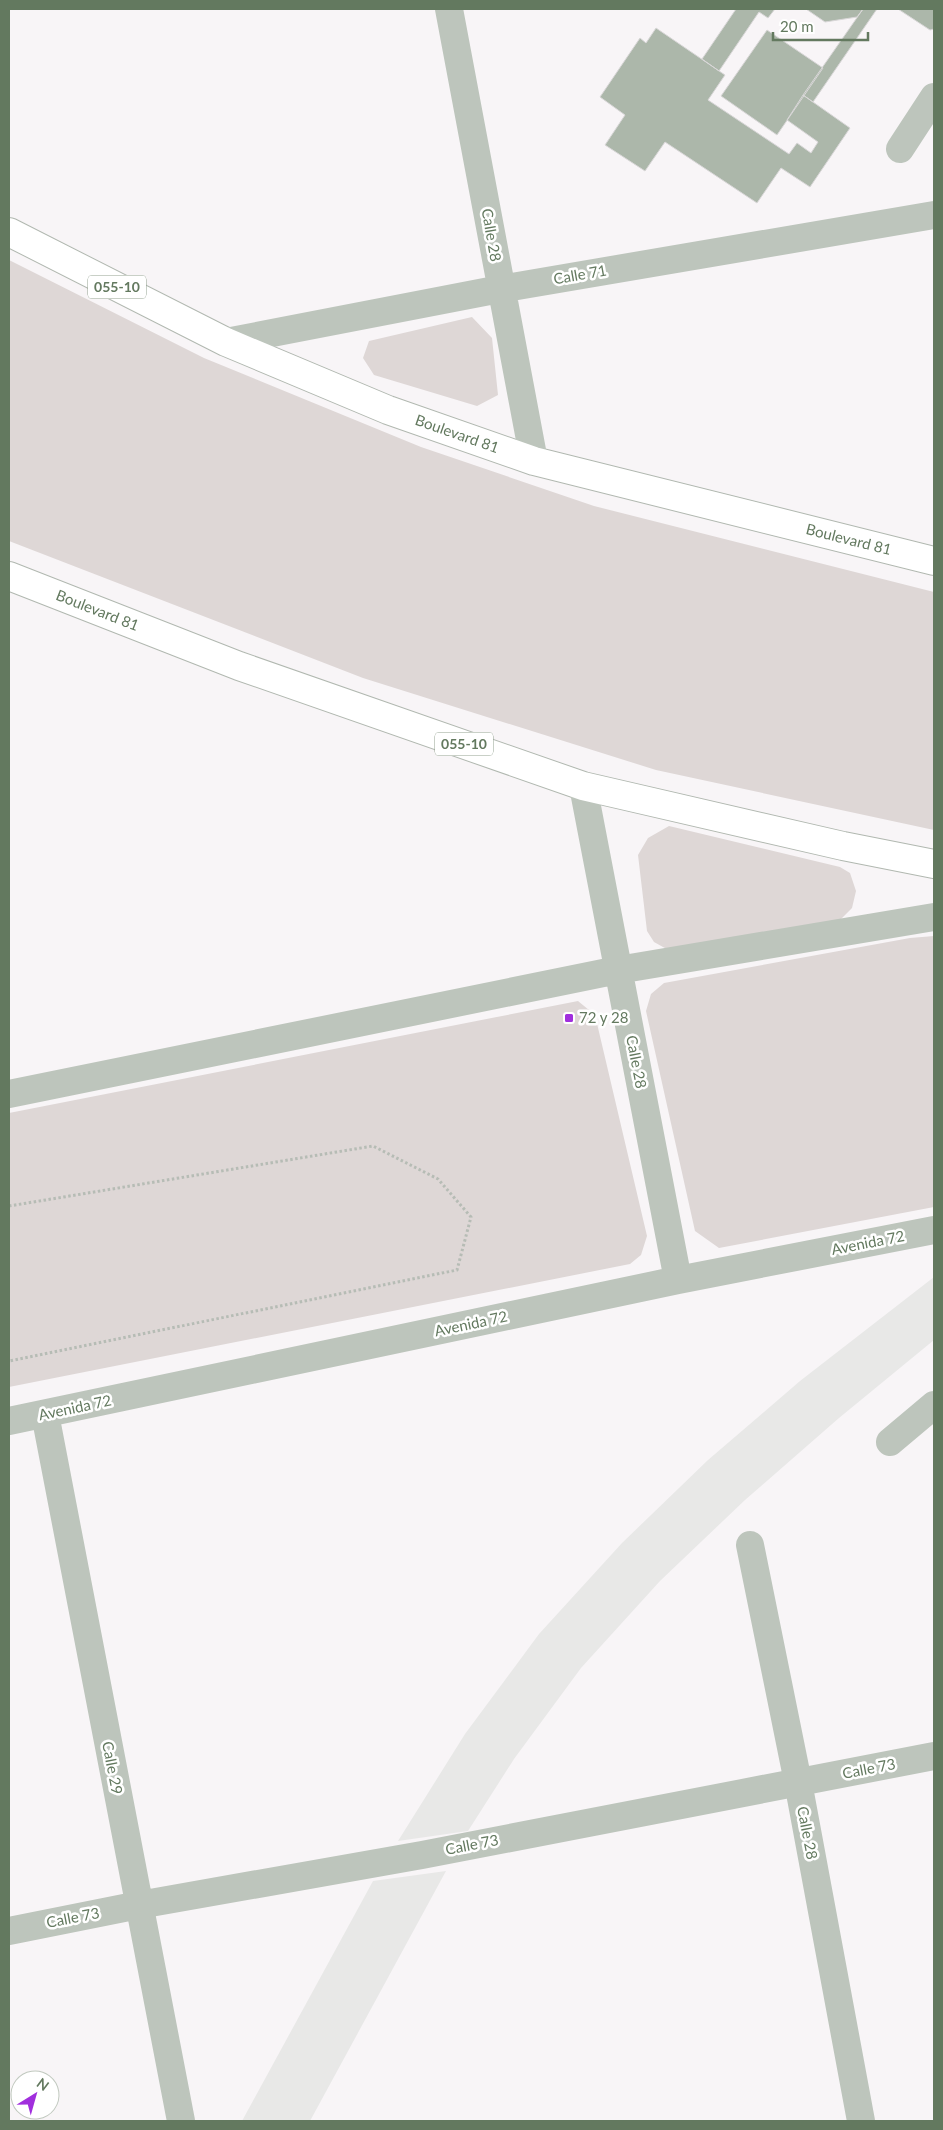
<svg xmlns="http://www.w3.org/2000/svg" width="943" height="2130" font-family="Lato,sans-serif">
	<style>
		.built { fill: #e8e8e7 }
		.green { fill: #ded7d6 }
		.building { fill: #acb7aa; stroke: #d9d7d8 }
		.lines { fill: none; stroke-linecap: round; stroke-linejoin: round }
		.highway-casing { stroke: #b1b8b0; stroke-width: 30 }
		.path { stroke: #b6bcb5; stroke-width: 3; stroke-dasharray: 2.5 2.5; stroke-linecap: butt }
		.minor { stroke: #bdc5bc; stroke-width: 28 }
		.highway { stroke: #fff; stroke-width: 28 }
		.poi-dot { fill: #a12fdd; stroke: #fff; stroke-width: 2 }
		.labels { text-anchor: middle; stroke-width: 5; stroke-linejoin: round; paint-order: stroke }
		.shield { fill: #fff; stroke: #92a18f; stroke-width: 1 }
		.shield-label { font-size: 14px; font-weight: bold; fill: #63795f }
		.street-label { font-size: 15px; fill: #63795f; stroke: #fff }
		.poi-label { font-size: 15px; fill: #63795f; stroke: #fff; text-anchor: start }
	</style>
	<rect width="100%" height="100%" fill="#f8f5f7"/>
	<!-- built -->
	<path class="built" d="M934 1277V1340L839 1418 745 1500 660 1581 581 1668 514 1759 468 1831 398 1841 465 1734 539 1634 622 1543 708 1460 800 1381Z
		M446 1871 310 2121H242L373 1881Z"/>
	<!-- green -->
	<path class="green" d="M9 260 204 358 421 447 594 506 934 592V830L656 770 363 678 9 541Z
		M472 317 492 338 498 395 477 406 374 375 363 358 369 341Z
		M669 826 840 867 850 873 856 891 852 908 839 921 672 952 654 942 647 931 638 855 648 838Z
		M934 936V1207L719 1248 695 1231 646 1011 651 994 664 983 910 938Z
		M578 1001 595 1015 647 1236 641 1255 630 1264 9 1387V1113Z"/>
	<!-- building -->
	<path class="building" d="M736 9H775L768 18 759 12 719 71 702 59Z
		M806 9H863L857 17 825 22Z
		M863 9H877L813 102 803 95Z
		M898 9H934V29L930 30Z
		M656 28 725 75 708 100 789 154 797 143 811 153 818 142 787 120 803 95 850 128 810 187 781 168 757 203 665 142 645 171 605 145 625 115 600 97 640 38 646 43Z
		M767 30 823 68 777 135 721 96Z"/>
	<g class="lines">
		<defs>
			<g id="highway">
				<path id="s1" d="M9 232 226 342 388 410 534 461 934 561"/>
				<path id="s2" d="M9 576 239 666 583 786 843 846 934 864"/>
			</g>
		</defs>
		<!-- highway casing -->
		<use href="#highway" class="highway-casing"/>
		<!-- path -->
		<path class="path" d="M9 1206 373 1146 438 1179 471 1217 457 1270 9 1361"/>
		<!-- minor -->
		<path class="minor" d="M449 9 534 461
			M900 149 934 97
			M226 342 500 289 934 215
			M583 786 678 1280
			M9 1094 618 970 934 917
			M45 1414 181 2121
			M9 1421 678 1280 934 1230
			M890 1442 934 1405
			M750 1545 798 1782 861 2121
			M9 1931 139 1905 422 1855 934 1756"/>
		<!-- highway -->
		<use href="#highway" class="highway"/>
	</g>
	<!-- markers -->
	<rect class="poi-dot" x="564" y="1013" width="10" height="10" rx="2.5"/>
	<g class="labels">
		<!-- shield labels -->
		<g class="shield">
			<rect x="88" y="275.5" width="58" height="23" rx="4"/>
			<rect x="435" y="732.5" width="58" height="23" rx="4"/>
		</g>
		<g class="shield-label">
			<text x="117" y="292">055-10</text>
			<text x="464" y="749">055-10</text>
		</g>
		<!-- street labels -->
		<g class="street-label">
			<text transform="translate(491 235) rotate(80)" y="5">Calle 28</text>
			<text transform="translate(580 275) rotate(-10)" y="5">Calle 71</text>
			<text dy="5" stroke="none"><textPath href="#s1" startOffset="492">Boulevard 81</textPath></text>
			<text dy="5" stroke="none"><textPath href="#s1" startOffset="898">Boulevard 81</textPath></text>
			<text dy="5" stroke="none"><textPath href="#s2" startOffset="95">Boulevard 81</textPath></text>
			<text transform="translate(636 1062) rotate(79)" y="5">Calle 28</text>
			<text transform="translate(868 1243) rotate(-11)" y="5">Avenida 72</text>
			<text transform="translate(471 1324) rotate(-12)" y="5">Avenida 72</text>
			<text transform="translate(75 1408) rotate(-12)" y="5">Avenida 72</text>
			<text transform="translate(112 1768) rotate(79)" y="5">Calle 29</text>
			<text transform="translate(869 1769) rotate(-11)" y="5">Calle 73</text>
			<text transform="translate(807 1833) rotate(79)" y="5">Calle 28</text>
			<text transform="translate(472 1845) rotate(-11)" y="5">Calle 73</text>
			<text transform="translate(73 1918) rotate(-11)" y="5">Calle 73</text>
		</g>
		<!-- poi labels -->
		<g class="poi-label">
			<text x="579" y="1023">72 y 28</text>
		</g>
	</g>
	<!-- border -->
	<rect width="943" height="2130" fill="none" stroke="#63795f" stroke-width="20"/>
	<!-- north arrow -->
	<g transform="translate(35 2095) rotate(37)"><circle r="24" fill="#ffffff" stroke="#c1c9bf"/>
	<path d="M0-4L9 19L0 12L-9 19Z" fill="#a12fdd"/>
	<text y="-8" font-size="14" font-weight="bold" text-anchor="middle" fill="#63795f">N</text>
	</g>
	<!-- scale -->
	<path d="M773 32v8h95v-8" fill="none" stroke="#63795f" stroke-width="2.5"/>
	<text x="780" y="32" font-size="15" fill="#63795f" stroke="#ffffff" stroke-width="4" paint-order="stroke">20 m</text>
</svg>
